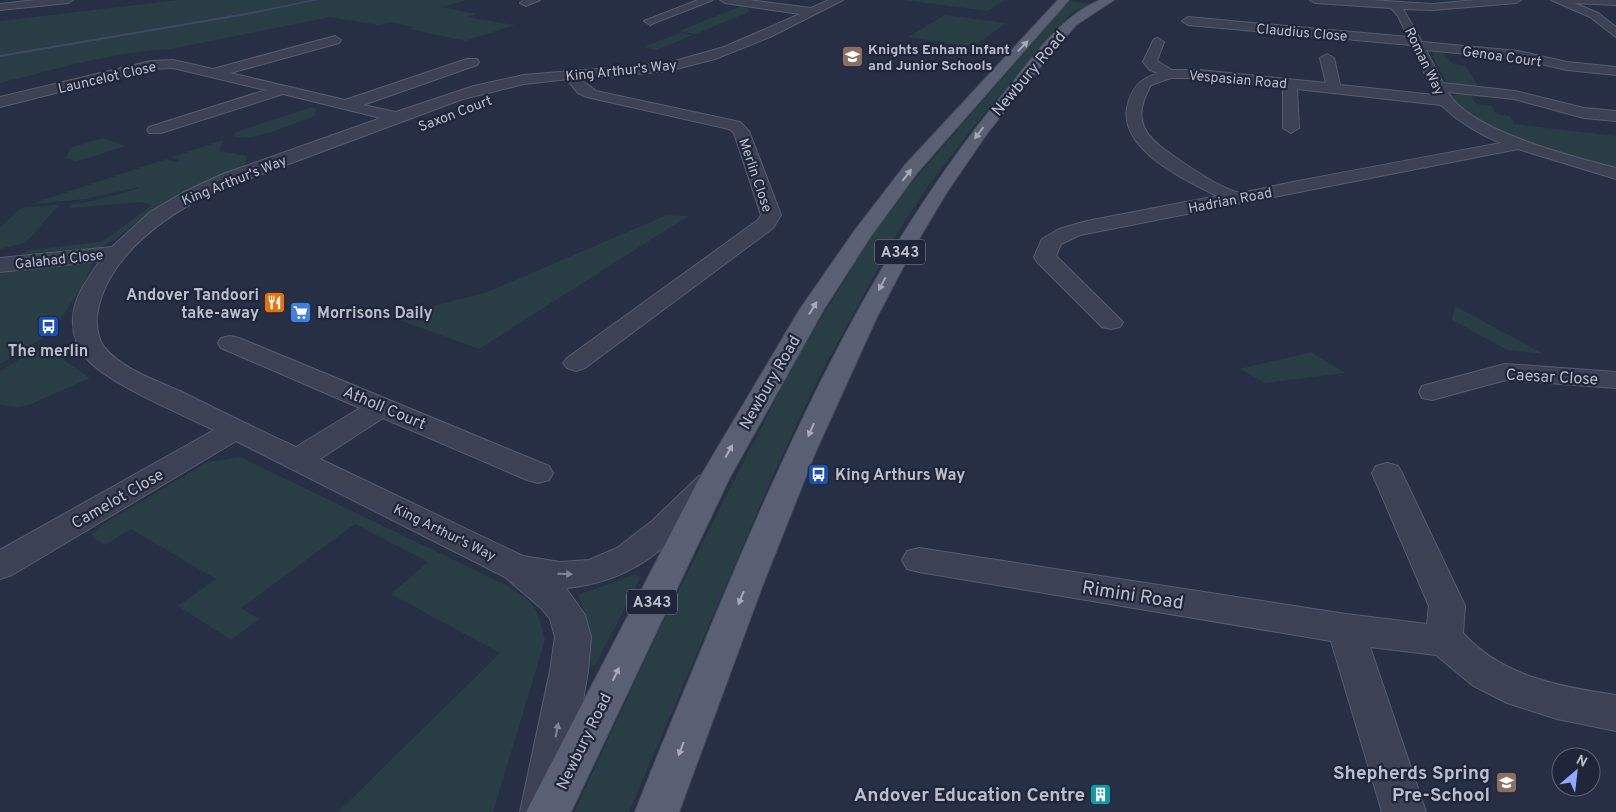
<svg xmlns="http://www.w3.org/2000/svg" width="1616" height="812" font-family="Overpass,sans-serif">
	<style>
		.green { fill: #293d45 }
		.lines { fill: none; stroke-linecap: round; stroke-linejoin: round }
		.stream { fill: #3d4a6d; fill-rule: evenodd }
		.minor-casing { stroke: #575d6e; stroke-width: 2 }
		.major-casing { stroke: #454b5d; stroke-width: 2 }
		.minor { fill: #3c4253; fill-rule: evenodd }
		.major { fill: #5a6073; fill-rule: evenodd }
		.oneway { fill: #a6abbb }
		.oneway2 { fill: #818696 }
		.labels { text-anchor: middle; stroke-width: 4.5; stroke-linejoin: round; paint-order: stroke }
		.far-street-label { font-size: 14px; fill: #b9becd; stroke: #202639 }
		.far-poi-label { font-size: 14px; font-weight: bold; fill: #b9becd; stroke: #202639; text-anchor: start }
		.shield { fill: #202639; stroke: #8b90a1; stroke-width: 1 }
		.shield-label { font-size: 15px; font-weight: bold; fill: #b9becd }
		.street-label { font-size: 16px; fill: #b9becd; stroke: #202639 }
		.poi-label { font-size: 16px; font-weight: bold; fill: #b9becd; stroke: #202639; text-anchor: start }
		.near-street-label { font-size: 19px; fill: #b9becd; stroke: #202639 }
		.near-poi-label { font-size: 19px; font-weight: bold; fill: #b9becd; stroke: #202639; text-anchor: end }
	</style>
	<rect width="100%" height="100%" fill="#272f44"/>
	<!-- green -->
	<path class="green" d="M179 0H467L441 7 477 14 467 17 515 25 465 41 410 29 414 27 390 22 378 25 330 17 170 49C113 52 56 69 0 83V21Z
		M903 0H1005L988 11Z
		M1069 1 1092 4 1071 13 982 116 928 186 895 237 819 377 775 471 629 812H574L660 628 723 502 799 354 834 297 874 233 909 186Z
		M746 4 749 12 695 34 679 31Z
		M945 15 1006 23 973 47 908 37Z
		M680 33 693 35 656 50 643 47Z
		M1431 51 1443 53 1453 64 1466 66 1479 88C1443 83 1446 85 1431 51Z
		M1462 92 1487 94 1488 96 1471 95 1476 104 1492 106 1496 114 1510 116 1514 124 1616 136V171C1567 156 1492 139 1455 102L1452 96Z
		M312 107 316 109 315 116C297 122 251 143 234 136L236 132Z
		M103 138 126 146 75 162 66 158 70 148Z
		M223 140 220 151 246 156V166L155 208 113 241 100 247 83 285 51 333 0 364V271L28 250 102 242 152 205 140 202 68 208 72 204 89 202 137 189 138 187 86 199 31 204 166 159 175 162 180 160 172 157Z
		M59 205 25 243 0 249V228L21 208Z
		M667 215 688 216 479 349 391 317 485 293Z
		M1455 306 1544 354H1545L1507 350 1452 320Z
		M46 343 56 355 90 378 29 405 18 407 0 405V371Z
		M1311 352 1345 373 1265 383 1240 369Z
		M240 457 508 586C537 604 537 608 545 640L493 812H338L500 653 391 594 428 562 355 524 241 608 259 619 231 640 178 606 216 579 131 529 105 545 92 537 93 533 102 525 208 462Z
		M633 575H638L640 578 595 666 588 663V622L578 595Z"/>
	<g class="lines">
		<!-- stream -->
		<path class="stream" d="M311 0H318L246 15 0 57V55L246 13Z"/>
		<defs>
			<path id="minor" d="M36 0H73L68 3 0 10V4Z
				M540 0 526 6 520 3 524 0Z
				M698 0H713L654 23 650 25 644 21Z
				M720 0H749L811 8 829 0H843L770 37 715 59 668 71 584 79 583 81 596 91 740 122 749 131 781 215 773 228 585 368 576 371 567 368 563 363 567 358 758 220 761 215 734 133 729 129 587 97 578 93 569 82V79L524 84 463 99 216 191C167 214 106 256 97 315 96 325 98 339 104 347 122 369 155 380 180 391 218 410 257 429 296 447L360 408 221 348 218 343 221 338 230 336 239 338 549 466 553 473 549 480 538 483 527 480 383 418 320 459 523 556 560 562 589 560 617 548 652 521 699 476 710 473 721 476 725 483 721 490C672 541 640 581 566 588L585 615 591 637 588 671 564 812H520L550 671 555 637 550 619 542 609 505 577 236 441 12 575 0 579V550L214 430C181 414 109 384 87 359 78 348 73 337 73 324 71 301 87 279 100 261L0 272V258L112 247 150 212 184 192 223 174 381 118 283 94 161 133H149L147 130 149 127 266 90 173 68 151 69 0 107V97L151 61 173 60 213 69 335 36 341 40 339 43 230 73 345 100 467 59H477L479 62 477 65 363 105 396 112 474 86 524 75 668 63 724 47 800 14 725 3Z
				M1310 0H1370L1432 4 1476 0H1521L1516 3 1432 10 1403 9 1422 42 1518 51 1567 62 1616 67V75L1567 70 1518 59 1426 50 1443 83 1515 91 1584 108 1616 111V121L1584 118 1514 99 1448 92C1468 131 1575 157 1616 168V179L1518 149 1080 235 1061 244 1056 256 1123 322 1120 327 1111 329 1102 327 1037 262 1034 257 1042 239 1059 229 1087 221 1217 196C1184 179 1112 147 1129 100 1135 84 1142 79 1158 73L1150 70 1143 62 1154 39 1158 38 1164 42 1157 61 1172 70H1200L1326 83 1320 58 1327 54 1334 58 1340 85 1435 95 1411 45 1188 25 1182 21 1188 17 1408 37 1398 16 1391 8 1315 3ZM1171 78H1200L1283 87V128L1291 133 1299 128 1297 89 1441 105C1458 121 1478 134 1501 143 1430 156 1359 169 1288 183 1277 185 1245 194 1236 192 1215 185 1180 161 1161 147 1138 129 1136 111 1151 85Z
				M1551 0H1616V5L1574 3 1598 13 1616 27V37L1590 17Z
				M1505 364 1616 372V388L1506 380 1432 400 1422 398 1419 392 1422 386Z
				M1387 463 1398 466 1402 473 1465 606 1463 633C1502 677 1562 687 1616 695V731L1557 719 1507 703 1472 685 1436 655 1370 647 1426 812H1382L1331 641 919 572 907 569 902 560 907 551 919 548 1346 614 1427 624 1429 606 1372 473 1376 466Z"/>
			<path id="major" d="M1058 0H1069L917 173 871 236 824 309 729 479 571 812H526L699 479 800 309 855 230 905 165Z
				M1100 0H1114L1076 25 1031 78 986 135 947 192 910 254 876 319 816 451 762 587 679 812H635C661 745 689 680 716 614 794 427 878 244 1008 88 1035 55 1060 17 1100 0Z"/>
		</defs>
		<!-- minor casing -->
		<use href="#minor" class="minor-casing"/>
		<!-- major casing -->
		<use href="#major" class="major-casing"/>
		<!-- minor -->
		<use href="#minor" class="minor"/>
		<!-- major -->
		<use href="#major" class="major"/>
	</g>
	<!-- one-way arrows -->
	<defs><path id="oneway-solid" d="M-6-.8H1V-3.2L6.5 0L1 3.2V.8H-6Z" transform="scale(1.25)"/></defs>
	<g class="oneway">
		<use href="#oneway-solid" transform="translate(1023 46) rotate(-46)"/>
		<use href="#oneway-solid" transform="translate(979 133) rotate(127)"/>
		<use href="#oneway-solid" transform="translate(907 175) rotate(-52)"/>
		<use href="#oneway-solid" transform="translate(882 284) rotate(118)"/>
		<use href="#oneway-solid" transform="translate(813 308) rotate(-58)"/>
		<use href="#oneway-solid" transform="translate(811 430) rotate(114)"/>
		<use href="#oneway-solid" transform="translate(729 451) rotate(-61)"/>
		<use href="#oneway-solid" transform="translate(741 598) rotate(112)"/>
		<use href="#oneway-solid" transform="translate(616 674) rotate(-64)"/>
		<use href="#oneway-solid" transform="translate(681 749) rotate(111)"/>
	</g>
	<g class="oneway2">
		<use href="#oneway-solid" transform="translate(565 574) rotate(1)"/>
		<use href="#oneway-solid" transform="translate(557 730) rotate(-79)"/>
	</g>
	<!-- icons -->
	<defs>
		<symbol id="school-square" viewBox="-11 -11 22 22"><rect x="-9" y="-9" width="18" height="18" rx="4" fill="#8d6e63" stroke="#202639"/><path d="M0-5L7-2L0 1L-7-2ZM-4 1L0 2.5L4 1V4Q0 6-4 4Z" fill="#fff"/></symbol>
		<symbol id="restaurant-square" viewBox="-11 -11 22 22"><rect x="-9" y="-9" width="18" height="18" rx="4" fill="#e8710a" stroke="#202639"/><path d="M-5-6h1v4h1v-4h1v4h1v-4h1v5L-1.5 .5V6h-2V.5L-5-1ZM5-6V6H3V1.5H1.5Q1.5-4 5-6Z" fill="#fff"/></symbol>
		<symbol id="supermarket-square" viewBox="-11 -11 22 22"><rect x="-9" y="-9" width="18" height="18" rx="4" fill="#3f7fe0" stroke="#202639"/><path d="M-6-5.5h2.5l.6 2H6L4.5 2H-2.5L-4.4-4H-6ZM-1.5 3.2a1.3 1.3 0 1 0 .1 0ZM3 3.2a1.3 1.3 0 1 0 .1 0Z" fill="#fff"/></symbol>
		<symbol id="bus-square" viewBox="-11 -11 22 22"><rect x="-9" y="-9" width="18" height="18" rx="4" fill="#1a4fb4" stroke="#202639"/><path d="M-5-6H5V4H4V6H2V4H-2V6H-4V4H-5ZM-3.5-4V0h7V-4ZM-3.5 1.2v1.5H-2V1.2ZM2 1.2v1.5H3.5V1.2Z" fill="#fff"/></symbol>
		<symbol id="building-square" viewBox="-11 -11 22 22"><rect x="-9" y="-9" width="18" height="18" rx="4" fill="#0f9aa8" stroke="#202639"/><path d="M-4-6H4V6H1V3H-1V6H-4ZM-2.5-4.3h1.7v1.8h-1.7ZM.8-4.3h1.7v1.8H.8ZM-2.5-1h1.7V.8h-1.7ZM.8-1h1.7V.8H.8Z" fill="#fff"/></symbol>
	</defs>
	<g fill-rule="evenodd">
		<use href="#school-square" x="840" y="44" width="25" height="25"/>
		<use href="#restaurant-square" x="262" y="290" width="25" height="25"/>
		<use href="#supermarket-square" x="288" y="300" width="25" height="25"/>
		<use href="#bus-square" x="36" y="314" width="25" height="25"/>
		<use href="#bus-square" x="806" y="462" width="25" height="25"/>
		<use href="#school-square" x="1494" y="770" width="25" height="25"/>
		<use href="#building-square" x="1088" y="782" width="25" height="25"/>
	</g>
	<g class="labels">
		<!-- far-street labels -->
		<g class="far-street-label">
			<text transform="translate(1302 32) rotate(5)" y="5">Claudius Close</text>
			<text transform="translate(1502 56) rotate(8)" y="5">Genoa Court</text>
			<text transform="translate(1425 61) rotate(64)" y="5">Roman Way</text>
			<text transform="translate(621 70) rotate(-6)" y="5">King Arthur's Way</text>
			<text transform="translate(107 77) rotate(-13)" y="5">Launcelot Close</text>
			<text transform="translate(1238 79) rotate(5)" y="5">Vespasian Road</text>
			<text transform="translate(455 113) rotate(-21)" y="5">Saxon Court</text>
			<text transform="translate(756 175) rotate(71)" y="5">Merlin Close</text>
			<text transform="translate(234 180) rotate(-22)" y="5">King Arthur's Way</text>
			<text transform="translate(1230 200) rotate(-11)" y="5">Hadrian Road</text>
			<text transform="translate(59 259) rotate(-6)" y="5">Galahad Close</text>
			<text transform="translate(445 532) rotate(26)" y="5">King Arthur's Way</text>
		</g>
		<!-- far-poi labels -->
		<g class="far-poi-label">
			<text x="868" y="54">Knights Enham Infant<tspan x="868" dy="16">and Junior Schools</tspan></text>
		</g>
		<!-- shield labels -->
		<g class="shield">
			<rect x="875" y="239.5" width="50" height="25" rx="4"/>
			<rect x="627" y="589.5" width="50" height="25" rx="4"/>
		</g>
		<g class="shield-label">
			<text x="900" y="257">A343</text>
			<text x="652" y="607">A343</text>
		</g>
		<!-- street labels -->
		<g class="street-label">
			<text transform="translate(1028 73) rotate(-50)" y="6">Newbury Road</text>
			<text transform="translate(1552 376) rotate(3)" y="6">Caesar Close</text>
			<text transform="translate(769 382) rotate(-60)" y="6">Newbury Road</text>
			<text transform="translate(385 407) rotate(23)" y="6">Atholl Court</text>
			<text transform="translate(117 498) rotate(-30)" y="6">Camelot Close</text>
			<text transform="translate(583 741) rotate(-64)" y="6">Newbury Road</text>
		</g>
		<!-- poi labels -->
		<g class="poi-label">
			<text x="259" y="300" text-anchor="end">Andover Tandoori<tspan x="259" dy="18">take-away</tspan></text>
			<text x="317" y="318">Morrisons Daily</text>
			<text x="48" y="356" text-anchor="middle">The merlin</text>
			<text x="835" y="480">King Arthurs Way</text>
		</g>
		<!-- near-street labels -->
		<g class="near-street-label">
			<text transform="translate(1133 594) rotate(9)" y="7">Rimini Road</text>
		</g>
		<!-- near-poi labels -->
		<g class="near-poi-label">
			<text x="1490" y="779">Shepherds Spring<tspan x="1490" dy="22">Pre-School</tspan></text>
			<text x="1085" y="801">Andover Education Centre</text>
		</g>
	</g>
	<!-- north arrow -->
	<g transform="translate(1576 772) rotate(28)"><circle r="24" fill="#202639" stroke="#5d6374"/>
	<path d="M0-4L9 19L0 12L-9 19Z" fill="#92a9f9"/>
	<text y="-8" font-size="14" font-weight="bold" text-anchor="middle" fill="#b9becd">N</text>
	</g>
</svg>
